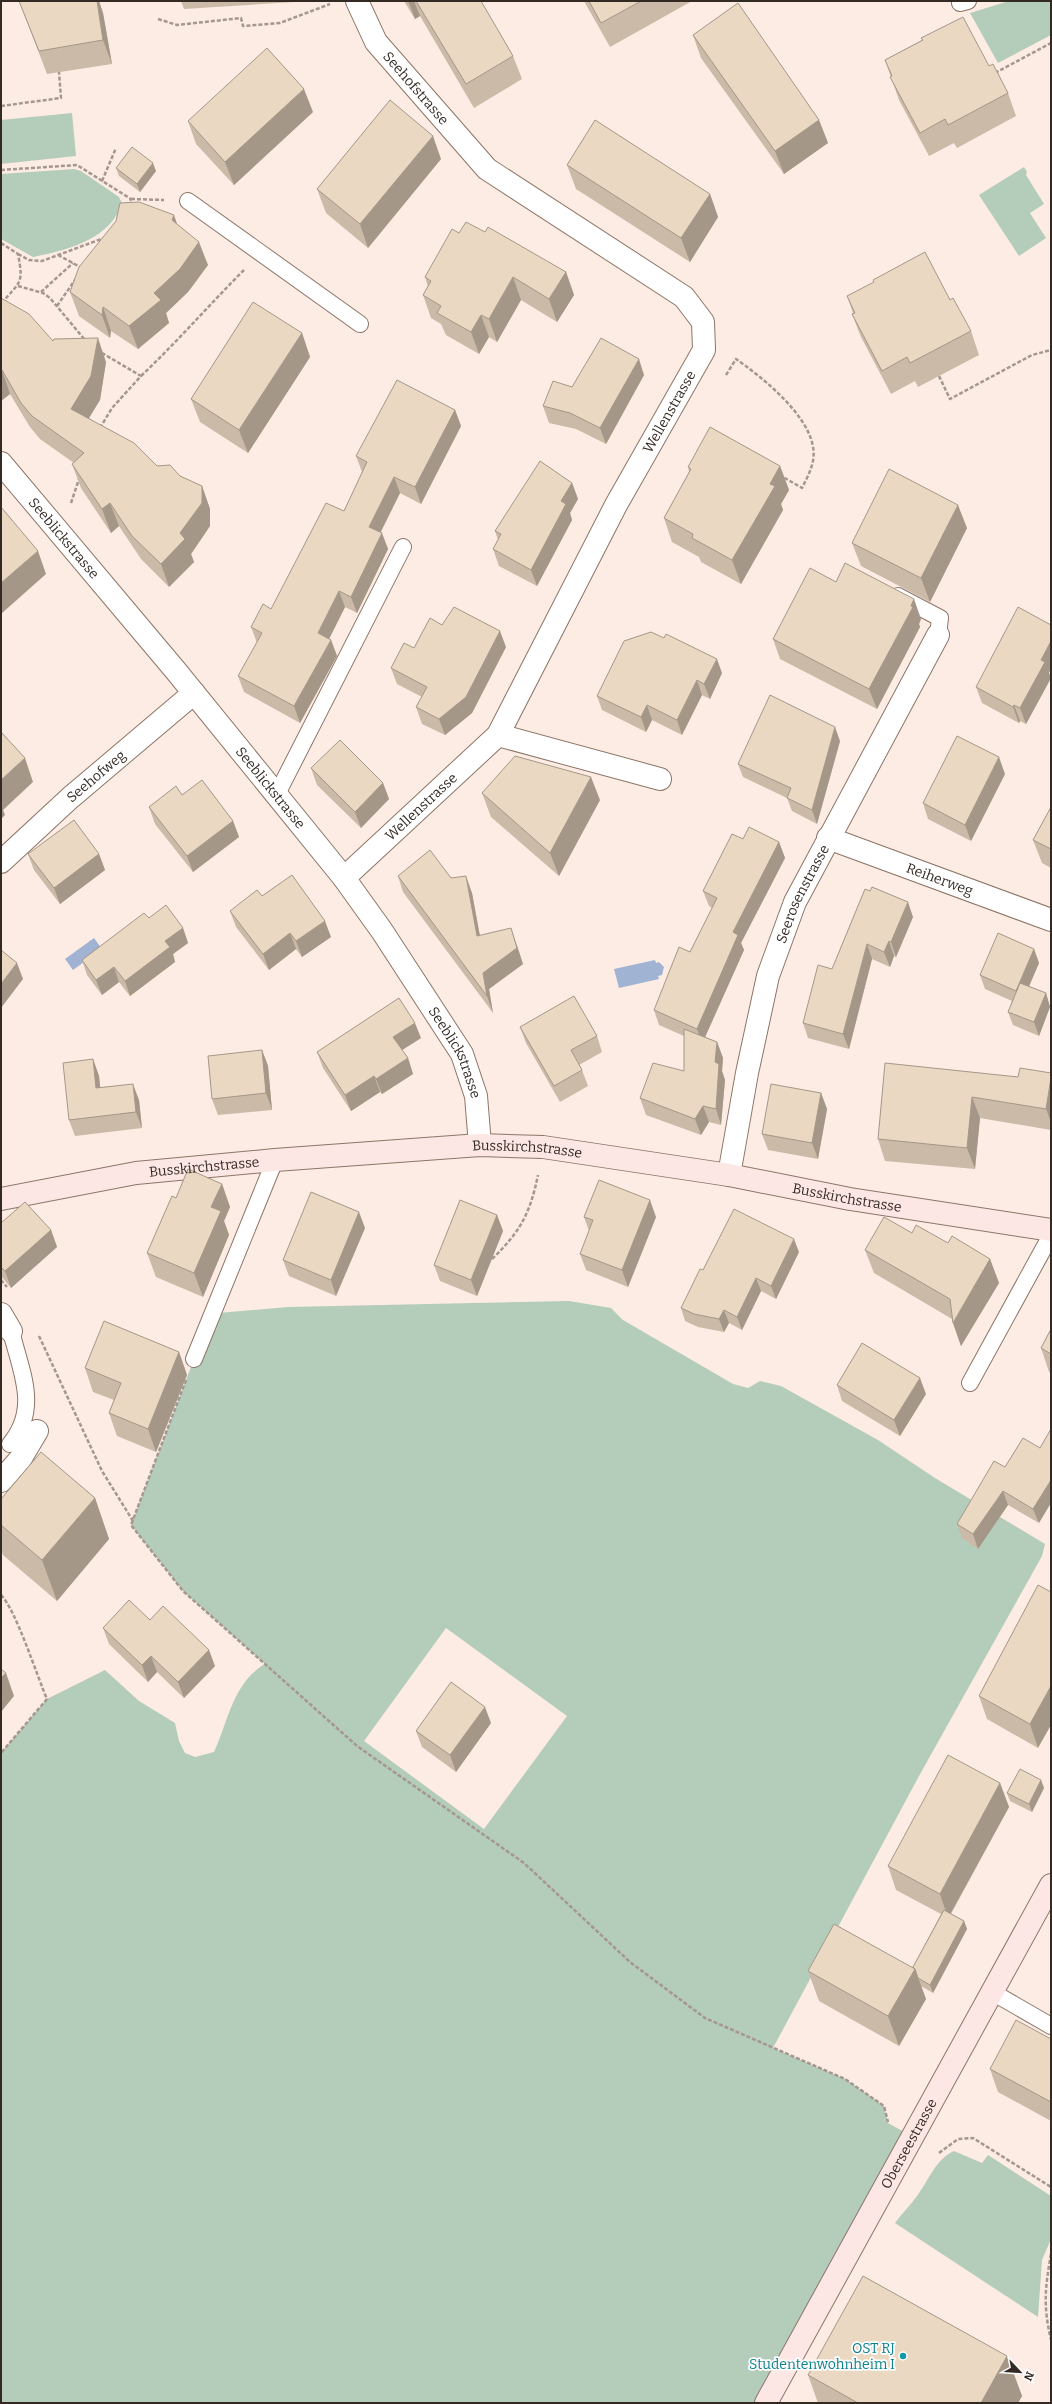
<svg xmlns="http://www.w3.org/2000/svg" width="1052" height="2404" font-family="Bitter,serif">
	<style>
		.green { fill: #b4ccba; fill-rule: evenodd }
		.water { fill: #a1b3d3 }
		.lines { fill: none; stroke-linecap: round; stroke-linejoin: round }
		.lane-casing { stroke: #8d7567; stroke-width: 18 }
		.street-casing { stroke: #8d7567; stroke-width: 24 }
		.secondary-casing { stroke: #8d7567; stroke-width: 24 }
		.path { stroke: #a5978f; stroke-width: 2.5; stroke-dasharray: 4 2; stroke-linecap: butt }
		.lane { stroke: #fff; stroke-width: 16 }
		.street { stroke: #fff; stroke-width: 22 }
		.secondary { stroke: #fce7e4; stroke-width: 22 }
		.wall { fill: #cabaa7 }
		.shaded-wall { fill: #a49788 }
		.building { fill: #ebd8c2; stroke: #a49788 }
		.culture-dot { fill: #0f9aa8; stroke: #fdfdfd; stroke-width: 1.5 }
		.labels { text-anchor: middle; stroke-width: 3.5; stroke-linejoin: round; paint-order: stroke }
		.street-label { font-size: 14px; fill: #342a24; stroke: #fdfdfd }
		.culture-label { font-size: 14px; fill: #0d838f; stroke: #fdfdfd; text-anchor: end }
	</style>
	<rect width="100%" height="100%" fill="#fdece3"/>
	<!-- green -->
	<path class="green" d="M1009 1H1051V35L998 63 970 13Z
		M72 113 76 156 1 164V120Z
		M1024 167 1027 172 1026 175 1044 204 1030 213 1046 238 1019 256 979 195Z
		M74 169 81 171 119 197 122 203C110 240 67 250 33 257L1 239V174Z
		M569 1301 611 1308 623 1320 733 1384 748 1388 760 1381 781 1386 878 1440 935 1478 1045 1544 1042 1556 919 1776 773 2048 845 2079 884 2106 888 2123 913 2137 766 2403H1V1753L47 1699 105 1670 139 1701 175 1723 179 1741 185 1753 195 1757 214 1752C228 1722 233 1682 265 1664L183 1591 131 1525 194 1359 218 1313 288 1307ZM446 1628 567 1716 484 1829 364 1741Z
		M954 2151 982 2163 988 2155 1051 2196V2239L1042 2260 1038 2317 895 2223C902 2213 910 2206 917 2196 929 2180 935 2160 954 2151Z"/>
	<!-- water -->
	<path class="water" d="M94 938 102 949 73 970 65 959Z
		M655 960 656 963 659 962 664 967 662 975 658 976 659 979 619 988 614 969Z"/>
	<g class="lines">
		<defs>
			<path id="lane" d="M960 3 968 1
				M188 201 360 324
				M898 596 940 618 938 635
				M276 796 403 547
				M194 1359 275 1160
				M970 1383 1051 1235
				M10 1444C40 1408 21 1372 11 1331
				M992 1992 1051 2026"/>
			<g id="street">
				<path id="s1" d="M1 463 176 671 344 878 382 931 462 1054 476 1096 480 1145"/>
				<path d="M498 735 660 779"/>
				<path id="s2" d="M828 838 1051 920"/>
				<path id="s3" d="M1 862 70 798 194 693"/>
				<path id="s4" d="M344 878 498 735 616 505 704 350 703 322 684 297 487 169 376 42 357 1"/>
				<path id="s5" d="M729 1175 747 1073 768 976 795 902 938 635"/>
				<path d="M1 1314 11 1331"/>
				<path d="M1 1481 21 1458 37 1431"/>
			</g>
			<g id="secondary">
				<path id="s6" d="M1 1199 136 1173 275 1160 480 1145 543 1147 729 1175 850 1199 1051 1230"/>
				<path id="s7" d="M766 2403 1051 1885"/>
			</g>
		</defs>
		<!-- lane casing -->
		<use href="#lane" class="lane-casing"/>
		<!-- street casing -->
		<use href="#street" class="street-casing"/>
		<!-- secondary casing -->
		<use href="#secondary" class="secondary-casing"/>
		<!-- path -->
		<path class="path" d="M158 19 177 25 241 18 243 26 280 23 330 4
			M995 73 1051 43
			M1 106 61 98 59 72
			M1 170 77 165 131 199 128 204
			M102 181 116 148
			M131 199 164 200
			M1 243 18 254C24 285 20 281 1 304
			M18 254 29 260 42 261 104 238
			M58 255 82 268
			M18 286 43 293 50 298 85 340
			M41 292 73 263
			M57 306 77 277
			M726 375 736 359C762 377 808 414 813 447 816 462 808 476 802 488L783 477
			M141 376C177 342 209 305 244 270
			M939 376 950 399 1032 355 1051 350
			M100 428 112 408 141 376 102 353
			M71 503 79 479
			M492 1259C520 1232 530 1214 538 1175
			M1 1280 7 1287
			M39 1336 102 1471 133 1521
			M186 1380 131 1525 183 1591 357 1746 524 1863 630 1962 705 2018 845 2079 884 2106 888 2122
			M1 1595C16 1610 37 1676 47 1699L1 1753
			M939 2153 958 2139 973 2138 1051 2187
			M1051 2254C1045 2288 1043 2306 1051 2340"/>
		<!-- lane -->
		<use href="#lane" class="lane"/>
		<!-- street -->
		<use href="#street" class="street"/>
		<!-- secondary -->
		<use href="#secondary" class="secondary"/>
	</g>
	<!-- wall -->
	<path class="wall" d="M19 1H99L103 13 112 64 47 74Z
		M181 1H295V2L184 9Z
		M404 1H481L513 56 522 79 474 108 420 16 415 19Z
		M584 1H692L610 47Z
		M693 35 819 120 828 143 784 174 701 58Z
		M921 38 989 66 1008 93 1016 116 957 148 954 143 929 156 899 100 885 60 922 40Z
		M313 112 234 185 196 144 188 121Z
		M441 159 368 248 326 213 317 189Z
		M567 165 710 194 718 217 690 262 576 189Z
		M116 168 156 171 140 192 119 176Z
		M177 224 208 265 188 292 166 313 169 323 138 349 111 331 110 338 79 316 70 292Z
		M485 232 566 272 574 295 557 322 521 300 497 342 489 337 479 354 446 335 441 324 431 318 423 295 428 287 425 277 459 233Z
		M847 296 950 300 971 331 979 355 918 387 915 381 891 394 861 337 852 314 853 313Z
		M1 298 53 341 106 362 100 400 88 418 157 466 202 486 210 509V526L191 554 194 562 169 587 141 559 119 526 111 533 81 488 72 464 74 463 40 439 30 427 10 394 1 401Z
		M302 333 310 357 248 453 200 422 191 399Z
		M644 375 606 444 576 429 549 423 543 406 572 387Z
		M455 410 461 426 421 504 400 493 381 532 388 549 357 613 345 607 329 639 331 640 337 656 300 723 244 692 238 676 257 643 251 627 271 609 344 511 362 472 356 456Z
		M780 466 789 490 781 504 783 510 741 584 701 562 699 557 672 542 664 518 689 472 688 467Z
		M572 483 578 499 570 513 572 520 537 586 499 566 493 549 498 540 495 531Z
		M967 528 930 602 861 566 852 543Z
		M836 582 921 619 919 624 920 627 877 709 780 659 773 639Z
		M442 625 506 647 472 713 445 735 422 724 416 707 422 697 397 684 391 668Z
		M722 673 710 699 702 695 682 735 652 720 646 732 602 710 597 696Z
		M1049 673 1051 678 1026 724 1020 721 1019 723 982 703 976 687Z
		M840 741 817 824 792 811 787 798 743 777 738 764Z
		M311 768 383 783 389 799 361 828 317 785Z
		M1005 774 971 841 928 819 923 803Z
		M482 793 600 800 559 876 491 817Z
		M182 795 233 821 239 837 193 872 155 824 149 807Z
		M1051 807V868L1042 863 1033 840Z
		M743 839 779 842 785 858 741 943 744 950 705 1037 717 1042 723 1058 722 1071 725 1080 721 1125 709 1122 701 1135 646 1115 640 1098 684 1071V1036L659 1025 654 1010 690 952 712 908 709 906 703 891Z
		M28 854H99L105 870 60 904 34 870Z
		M398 876 451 878 472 893 480 936 517 945 523 964 489 989 493 1013 403 892Z
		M865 889 913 917 896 957 894 956 890 967 872 959 849 1049 808 1038 803 1023 832 969Z
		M262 896 331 937 302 957 296 949 269 970 236 927 230 911Z
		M149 918 183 928 188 943 173 954 175 962 130 996 119 982 102 995 87 975 82 960Z
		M1034 949 1039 963 1029 986 1046 993 1050 1007 1039 1036 1013 1025 1008 1012 1012 1001 985 989 980 975Z
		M520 1027 597 1036 602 1052 579 1065 582 1070 588 1086 560 1102 526 1043Z
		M421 1038 402 1050 408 1058 413 1074 382 1094 380 1092 351 1111 323 1068 317 1052Z
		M262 1050 268 1066 272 1110 218 1115 212 1099Z
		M93 1059 99 1076 100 1088 139 1100 142 1128 75 1136 69 1120Z
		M1051 1073V1130L980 1118 975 1169 885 1161 878 1139 1018 1077Z
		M821 1093 827 1109 818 1159 768 1150 762 1134Z
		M222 1184 230 1207 224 1221 229 1235 203 1297 156 1277 147 1253Z
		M497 1215 503 1231 477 1296 440 1281 434 1265Z
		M584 1217H656L628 1287 586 1270 580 1254 589 1231Z
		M1 1223 51 1230 57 1247 11 1288 1 1276Z
		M365 1228 336 1296 289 1276 283 1260Z
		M912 1233 948 1243 990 1259 999 1283 961 1346 953 1323 952 1319 874 1273 865 1250Z
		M799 1252 776 1299 761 1291 742 1330 729 1323 724 1332 698 1327 685 1321 681 1308 703 1270Z
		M1051 1329V1373L1049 1372 1041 1348Z
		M179 1352 187 1375 156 1452 117 1436 109 1413 114 1400 93 1392 85 1368Z
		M837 1385 926 1394 900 1436 842 1401Z
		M1023 1438 1039 1523 1008 1505 978 1549 962 1538 957 1524 1005 1467Z
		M95 1498 109 1539 57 1601 3 1555 1 1549V1499Z
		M1038 1585V1748L987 1719 979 1696Z
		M103 1628 215 1666 184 1698 157 1672 148 1682 109 1644Z
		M491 1723 456 1772 422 1747 416 1731Z
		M1041 1780 1044 1788 1032 1812 1010 1801 1007 1793Z
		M1000 1783 1009 1807 951 1914 964 1921 967 1929 933 1993 921 1986 926 1999 899 2046 819 2001 808 1971 913 1967 941 1914 896 1890 888 1866Z
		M1051 2039V2121L998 2092 990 2069Z
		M1007 2356 1022 2396 1018 2403H818L808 2375Z"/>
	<!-- shaded-wall -->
	<path class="shaded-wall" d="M97 1H99L103 13 112 64 103 40Z
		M408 1H414L420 16 415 19Z
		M304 89 313 112 234 185 225 162Z
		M819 120 828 143 784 174 775 151Z
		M433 136 441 159 368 248 360 224Z
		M153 163 156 171 140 192 137 184Z
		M710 194 718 217 690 262 681 238Z
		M174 215 182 238 172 220Z
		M199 242 208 265 188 292 166 313 169 323 138 349 129 326 154 293Z
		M566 272 574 295 557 322 549 299Z
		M513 277 521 300 497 342 489 319Z
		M103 307 111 331 110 338 102 315Z
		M481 315 489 337 479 354 471 332Z
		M302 333 310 357 248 453 239 430Z
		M98 338 106 362 100 400 80 433 71 409Z
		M639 359 644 375 606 444 600 428Z
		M2 370 10 394 1 401V371Z
		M455 410 461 426 421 504 415 487Z
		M780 466 789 490 781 504 783 510 741 584 732 560 770 484Z
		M394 477 400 493 375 543 369 527Z
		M572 483 578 499 570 513 572 520 537 586 531 570 561 501Z
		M202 486 210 509V526L191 554 194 562 169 587 161 564 180 533Z
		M110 503 119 526 111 533 102 509Z
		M958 505 967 528 930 602 921 578Z
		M382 533 388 549 357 613 351 597Z
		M38 551 46 574 1 614V583Z
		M339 591 345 607 324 649 318 633Z
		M914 599 921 619 919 624 920 627 877 709 869 689Z
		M500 631 506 647 472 713 445 735 439 719Z
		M331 640 337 656 300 723 294 706Z
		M1051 641V669L1049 673 1051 678 1026 724 1020 708 1041 660Z
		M717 659 722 673 710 699 704 684Z
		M697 680 702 695 682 735 677 720Z
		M647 705 652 720 646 732 641 717Z
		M1014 705 1020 721 1019 723 1013 707Z
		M835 727 840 741 817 824 812 810Z
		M999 757 1005 774 971 841 965 825Z
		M25 758 33 782 3 810 5 815 1 819V780Z
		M591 777 600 800 559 876 550 853Z
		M383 783 389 799 361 828 355 812Z
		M233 821 239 837 193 872 187 856Z
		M779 842 785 858 741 943 744 950 702 1044 697 1029 733 932Z
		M99 854 105 870 60 904 54 888Z
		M466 876 472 893 483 953 477 936Z
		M908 902 913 917 896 957 891 942Z
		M325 921 331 937 302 957 296 941Z
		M183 928 188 943 173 954 175 962 130 996 125 981 165 941Z
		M511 928 523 964 489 989 493 1013 487 996 483 973Z
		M290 933 296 949 269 970 263 954Z
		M889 941 894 956 890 967 884 952Z
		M867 944 872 959 849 1049 843 1034Z
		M1034 949 1039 963 1021 1005 1016 991Z
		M17 963 23 979 1 1008V984Z
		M114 967 119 982 102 995 96 980Z
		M1046 993 1050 1007 1039 1036 1034 1022Z
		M415 1023 421 1038 399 1052 393 1037Z
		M717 1042 723 1058 722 1071 725 1080 721 1125 716 1109 715 1062Z
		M262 1050 268 1066 272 1110 266 1093Z
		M408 1058 413 1074 382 1094 376 1079Z
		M93 1059 99 1076 102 1105 96 1088Z
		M374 1076 380 1092 351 1111 345 1095Z
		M1051 1078V1122L1046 1109Z
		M133 1084 139 1100 142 1128 136 1112Z
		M821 1093 827 1109 818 1159 812 1143Z
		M972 1097 980 1118 975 1169 967 1148Z
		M703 1106 709 1122 701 1135 695 1119Z
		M222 1184 230 1207 224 1221 229 1235 203 1297 194 1273 211 1207Z
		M650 1200 656 1217 628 1287 622 1270Z
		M359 1212 365 1228 336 1296 331 1280Z
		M497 1215 503 1231 477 1296 471 1280Z
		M51 1230 57 1247 11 1288 5 1271Z
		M794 1239 799 1252 776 1299 771 1286Z
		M990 1259 999 1283 961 1346 953 1323Z
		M756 1278 761 1291 742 1330 737 1317Z
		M724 1310 729 1323 724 1332 719 1319Z
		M179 1352 187 1375 156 1452 148 1429Z
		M920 1378 926 1394 900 1436 894 1420Z
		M1051 1480V1503L1039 1523 1033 1509Z
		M1003 1491 1008 1505 978 1549 973 1534Z
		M95 1498 109 1539 57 1601 42 1560Z
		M209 1650 215 1666 184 1698 178 1682Z
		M151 1656 157 1672 148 1682 142 1665Z
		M6 1673 14 1696 1 1712V1678Z
		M1051 1686V1725L1038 1748 1030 1724Z
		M485 1707 491 1723 456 1772 450 1755Z
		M1041 1780 1044 1788 1032 1812 1029 1804Z
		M1000 1783 1009 1807 948 1918 940 1894Z
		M964 1921 967 1929 933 1993 930 1985Z
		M915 1969 926 1999 899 2046 888 2016Z
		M1007 2356 1022 2396 1018 2403H981Z"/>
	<!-- building -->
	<path class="building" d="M19 1H97L103 40 39 51Z
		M416 1H481L513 56 466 84Z
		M589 1H641L601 23Z
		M738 3 819 120 775 151 693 35Z
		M963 17 989 66 993 64 1008 93 948 125 945 119 920 133 890 77 892 76 885 60 923 40 921 38Z
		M267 48 304 89 225 162 188 121Z
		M390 100 433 136 360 224 317 189Z
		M595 120 710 194 681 238 567 165Z
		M132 147 153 163 137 184 116 168Z
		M139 202 174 215 172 220 199 242 180 269 154 293 161 300 129 326 103 307 102 315 70 292 79 267 116 221 120 203Z
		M466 222 485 232 488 227 566 272 549 299 513 277 489 319 481 315 471 332 437 313 441 306 423 295 431 281 425 277 452 229 459 233Z
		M925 252 950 300 953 298 971 331 910 363 907 357 882 371 852 314 855 313 847 296 874 282 873 280Z
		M1 298 29 314 53 341 54 339 98 338 91 376 71 409 134 443 157 466 170 465 180 476 202 486V503L180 533 185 539 161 564 132 536 110 503 102 509 72 464 84 453 32 416 21 403 2 370 1 371Z
		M253 302 302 333 239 430 191 399Z
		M601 338 639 359 600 428 570 413 543 406 553 381 572 387Z
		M397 380 455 410 415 487 394 477 369 527 382 533 351 597 339 591 318 633 331 640 294 706 238 676 262 633 251 627 263 604 271 609 326 503 344 511 367 462 356 456Z
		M710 427 780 466 770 484 775 486 732 560 692 538 693 534 664 518 691 469 688 467Z
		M540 461 572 483 561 501 566 504 531 570 493 549 501 534 495 531Z
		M889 469 958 505 921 578 852 543Z
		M1 507 38 551 1 583Z
		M845 563 914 599 911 606 913 607 869 689 773 639 810 568 836 582Z
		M454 607 500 631 466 697 439 719 416 707 427 687 391 668 404 643 414 648 430 618 442 625Z
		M1018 607 1051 625V641L1041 660 1045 662 1020 708 1014 705 1013 707 976 687Z
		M651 632 664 638 666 634 717 659 704 684 697 680 677 720 647 705 641 717 597 696 624 641Z
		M770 695 835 727 812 810 787 798 791 788 738 764Z
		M1 732 25 758 1 780Z
		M957 736 999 757 965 825 923 803Z
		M340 740 383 783 355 812 311 768Z
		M515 756 591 777 550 853 482 793Z
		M202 780 233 821 187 856 149 807 176 786 182 795Z
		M1051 807V849L1033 840Z
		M74 820 99 854 54 888 28 854Z
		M749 827 779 842 733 932 738 935 697 1029 654 1010 679 947 690 952 717 898 703 891 732 834 743 839Z
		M430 850 451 878 466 876 477 936 511 928 517 948 483 973 487 996 398 876Z
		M292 875 325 921 296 941 290 933 263 954 230 911 257 890 262 896Z
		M872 887 908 902 891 942 889 941 884 952 867 944 843 1034 803 1023 818 965 832 969 865 889 870 891Z
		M166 905 183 928 165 941 170 947 125 981 114 967 96 980 82 960 144 913 149 918Z
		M998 933 1034 949 1016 991 980 975Z
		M1 950 17 963 1 984Z
		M1020 983 1046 993 1034 1022 1008 1012Z
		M574 996 597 1036 571 1050 582 1070 554 1086 520 1027Z
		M399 998 415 1023 393 1037 408 1058 376 1079 374 1076 345 1095 317 1052Z
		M684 1029 717 1042 715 1062 719 1064 716 1109 703 1106 695 1119 640 1098 653 1063 684 1071Z
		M262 1050 266 1093 212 1099 208 1056Z
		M93 1059 96 1088 133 1084 136 1112 69 1120 63 1063Z
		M885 1063 1018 1077 1020 1068 1051 1073V1078L1046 1109 972 1097 967 1148 878 1139Z
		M771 1084 821 1093 812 1143 762 1134Z
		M188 1169 222 1184 211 1207 221 1211 194 1273 147 1253 172 1196 176 1198Z
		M599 1180 650 1200 622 1270 580 1254 593 1220 584 1217Z
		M311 1192 359 1212 331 1280 283 1260Z
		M460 1200 497 1215 471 1280 434 1265Z
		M25 1202 51 1230 5 1271 1 1267V1223Z
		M734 1209 794 1239 771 1286 756 1278 737 1317 724 1310 719 1319 694 1314 681 1308 700 1269 703 1270Z
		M884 1217 912 1233 916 1225 948 1243 952 1236 990 1259 953 1323 950 1299 865 1250Z
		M104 1321 179 1352 148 1429 109 1413 121 1383 85 1368Z
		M1051 1329V1354L1041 1348Z
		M862 1343 920 1378 894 1420 837 1385Z
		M1051 1429V1480L1033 1509 1003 1491 973 1534 957 1524 994 1461 1005 1467 1023 1438 1040 1448Z
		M41 1452 95 1498 42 1560 1 1525V1499Z
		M1038 1585 1051 1592V1686L1030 1724 979 1696Z
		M129 1600 150 1620 163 1606 209 1650 178 1682 151 1656 142 1665 103 1628Z
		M1 1669 6 1673 1 1678Z
		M451 1682 485 1707 450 1755 416 1731Z
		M948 1755 1000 1783 940 1894 888 1866Z
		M1020 1769 1041 1780 1029 1804 1007 1793Z
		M944 1910 964 1921 930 1985 918 1978 915 1969 913 1967Z
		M834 1924 915 1969 888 2016 808 1971Z
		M1016 2020 1051 2039V2102L990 2069Z
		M863 2276 1007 2356 981 2403H858L808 2375Z"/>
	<!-- markers -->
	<circle class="culture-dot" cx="903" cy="2356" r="4"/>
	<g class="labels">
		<!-- street labels -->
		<g class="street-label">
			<text transform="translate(416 88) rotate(49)" y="5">Seehofstrasse</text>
			<text dy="5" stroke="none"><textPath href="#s4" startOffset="576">Wellenstrasse</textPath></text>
			<text dy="5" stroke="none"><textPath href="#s1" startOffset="98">Seeblickstrasse</textPath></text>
			<text dy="5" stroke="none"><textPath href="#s3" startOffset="128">Seehofweg</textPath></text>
			<text dy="5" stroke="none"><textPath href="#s1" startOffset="422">Seeblickstrasse</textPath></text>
			<text dy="5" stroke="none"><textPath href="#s4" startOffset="105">Wellenstrasse</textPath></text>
			<text dy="5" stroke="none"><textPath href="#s2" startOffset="119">Reiherweg</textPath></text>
			<text dy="5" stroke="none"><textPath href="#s5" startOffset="292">Seerosenstrasse</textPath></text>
			<text dy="5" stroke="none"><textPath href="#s1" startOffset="746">Seeblickstrasse</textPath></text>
			<text dy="5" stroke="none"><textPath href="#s6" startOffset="530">Busskirchstrasse</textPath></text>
			<text dy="5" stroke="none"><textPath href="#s6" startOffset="206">Busskirchstrasse</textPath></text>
			<text dy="5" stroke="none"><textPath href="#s6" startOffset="854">Busskirchstrasse</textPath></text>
			<text dy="5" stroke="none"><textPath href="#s7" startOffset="296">Oberseestrasse</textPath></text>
		</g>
		<!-- culture labels -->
		<g class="culture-label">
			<text x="895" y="2353">OST RJ<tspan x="895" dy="16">Studentenwohnheim I</tspan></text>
		</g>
	</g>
	<!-- border -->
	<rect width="1052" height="2404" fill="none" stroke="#342a24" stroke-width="4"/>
	<!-- north arrow -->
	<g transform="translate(1020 2372) rotate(115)" stroke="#fdfdfd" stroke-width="3" paint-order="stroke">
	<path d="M0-3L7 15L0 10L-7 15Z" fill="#342a24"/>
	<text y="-6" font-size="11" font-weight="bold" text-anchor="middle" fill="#342a24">N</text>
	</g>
</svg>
